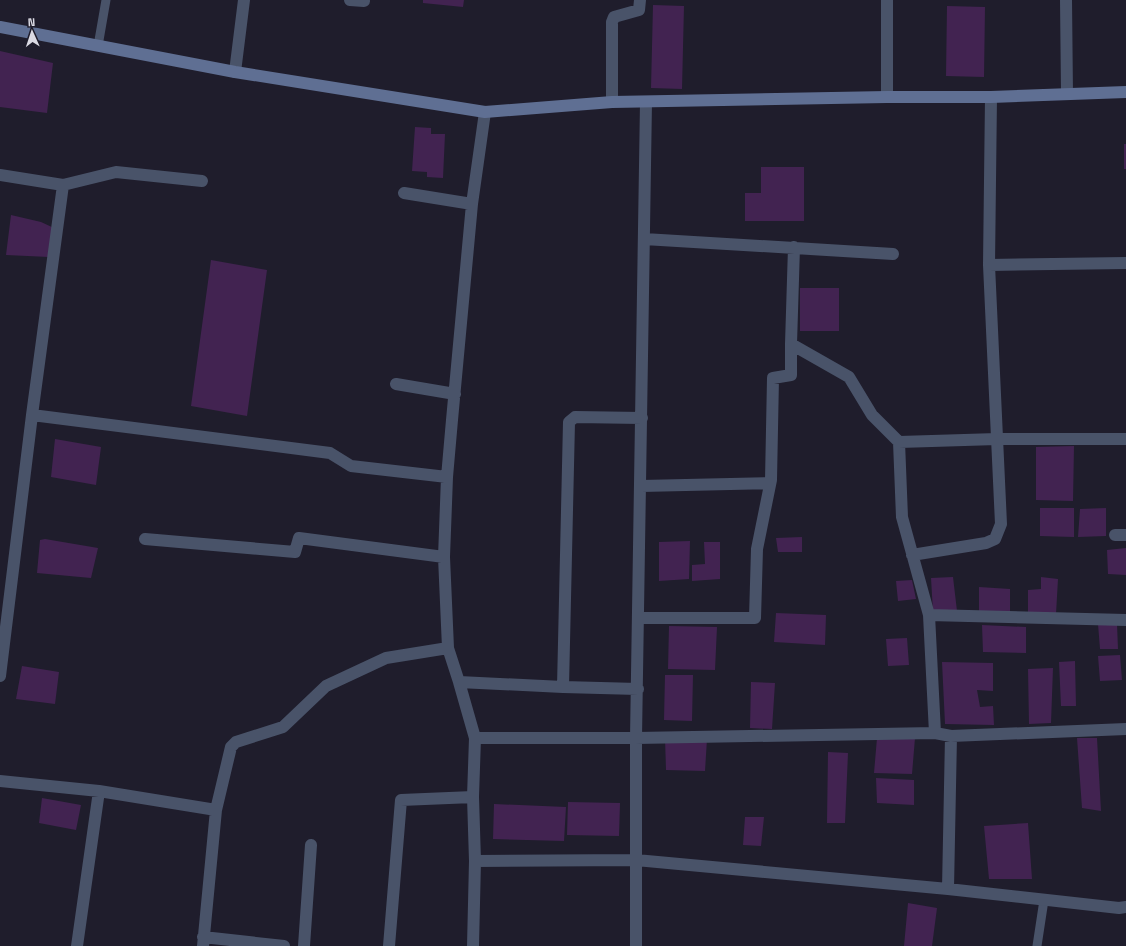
<svg xmlns="http://www.w3.org/2000/svg" width="1126" height="946" font-family="'Space Grotesk',sans-serif">
	<style>
		.building { fill: #422351 }
		.lines { fill: none; stroke-linecap: round; stroke-linejoin: round }
		.lane { stroke: #495369; stroke-width: 9 }
		.street { stroke: #495369; stroke-width: 12 }
		.secondary { stroke: #5f6f93; stroke-width: 12 }
	</style>
	<rect width="100%" height="100%" fill="#1f1d2c"/>
	<!-- building -->
	<path class="building" d="M423 0H464L463 7 423 3Z
		M653 5 684 6 682 89 651 88Z
		M947 6 985 7 984 77 946 76Z
		M0 51 53 63 47 113 0 107Z
		M415 127 431 128V134H445L443 178 427 177V172L412 171Z
		M1124 144H1126V169H1124Z
		M761 167H804V221H745V193H761Z
		M11 215 41 222 54 228 49 257 6 255Z
		M211 260 267 270 247 416 191 406Z
		M800 288H839V331H800Z
		M55 439 101 447 96 485 51 477Z
		M1074 446 1073 501 1036 500V447Z
		M1040 508H1074V537L1040 536Z
		M1106 508V536L1078 537 1080 509Z
		M802 537V552H778L776 538Z
		M45 539 98 548 91 578 37 573 40 540Z
		M690 541 689 579 659 581V542Z
		M704 542H720V579L692 581V565L705 564Z
		M1126 548V575L1108 574 1107 550Z
		M953 577 957 611 933 612 931 578Z
		M1041 577 1058 579 1056 614H1028V590L1041 589Z
		M912 580 916 599 898 601 896 581Z
		M979 587 1010 589V613L979 612Z
		M776 613 826 615 825 645 774 642Z
		M1098 624H1117L1118 649H1100Z
		M982 625 1026 627V653L983 652Z
		M669 626 717 627 715 670 668 669Z
		M907 638 909 665 888 666 886 639Z
		M1120 655 1122 680 1100 681 1098 656Z
		M1075 661 1076 706H1061L1059 662Z
		M942 662 993 663V691L977 690 980 707 993 706 994 725 945 724Z
		M22 666 59 672 55 704 16 699Z
		M1053 668 1051 723 1029 724 1028 669Z
		M665 675H693L692 721 664 720Z
		M751 682 775 683 772 729 750 728Z
		M665 738 707 739 705 771 666 770Z
		M877 738H915L912 774 874 773Z
		M1077 738H1097L1101 811 1082 808Z
		M828 752 848 753 845 823H827Z
		M876 778 914 780V805L877 803Z
		M42 798 81 805 76 830 39 823Z
		M568 802 620 803 619 836 567 835Z
		M494 804 566 807 564 841 493 839Z
		M745 817H764L761 846 743 845Z
		M1028 823 1032 879H989L984 826Z
		M908 903 937 908 932 946H904Z"/>
	<g class="lines">
		<!-- lane -->
		<path class="lane" d="M98 46 106 0
			M1037 946 1044 900"/>
		<!-- street -->
		<path class="street" d="M350 0 364 1
			M1066 0 1067 93
			M235 72 244 0
			M887 97V0
			M612 102V22L614 17 639 10 640 0
			M0 175 63 185 116 172 202 181
			M404 193 472 204
			M644 239 893 254
			M794 247 791 344 849 377 872 415 899 442 902 517 929 615 935 733
			M989 265 1126 263
			M396 384 455 394
			M32 415 330 453 351 466 447 477
			M899 442 997 439H1126
			M641 486 770 483
			M1115 535H1126
			M145 539 295 552 299 538 444 557
			M912 555 986 543 995 539 1001 524 989 265 991 97
			M929 615 1126 620
			M639 618H755L757 549 771 480 773 378 791 375V344
			M0 676 32 415 63 185
			M459 682 563 687 638 689
			M563 687 569 422 575 417 642 418
			M475 738H636L935 733 951 736 1126 729
			M0 781 99 791 216 810
			M475 861 636 860 948 889 1119 908 1126 907
			M948 889 951 736
			M203 937 284 946
			M77 946 99 791
			M203 946 216 810 231 747 236 742 283 727 326 686 386 658 448 648
			M304 946 311 845
			M389 946 401 800 473 797
			M473 946 475 861 473 797 475 738 459 682 448 648 444 557 447 477 452 420 472 204 485 112
			M636 946V738L646 102"/>
		<!-- secondary -->
		<path class="secondary" d="M0 27 235 72 485 112 612 102 887 97H991L1126 92"/>
	</g>
	<!-- north arrow -->
	<g transform="translate(32 32) rotate(357)" stroke="#1f1d2c" stroke-width="3" paint-order="stroke">
	<path d="M0-3L7 15L0 10L-7 15Z" fill="#dbdae4"/>
	<text y="-6" font-size="11" font-weight="bold" text-anchor="middle" fill="#dbdae4">N</text>
	</g>
</svg>
